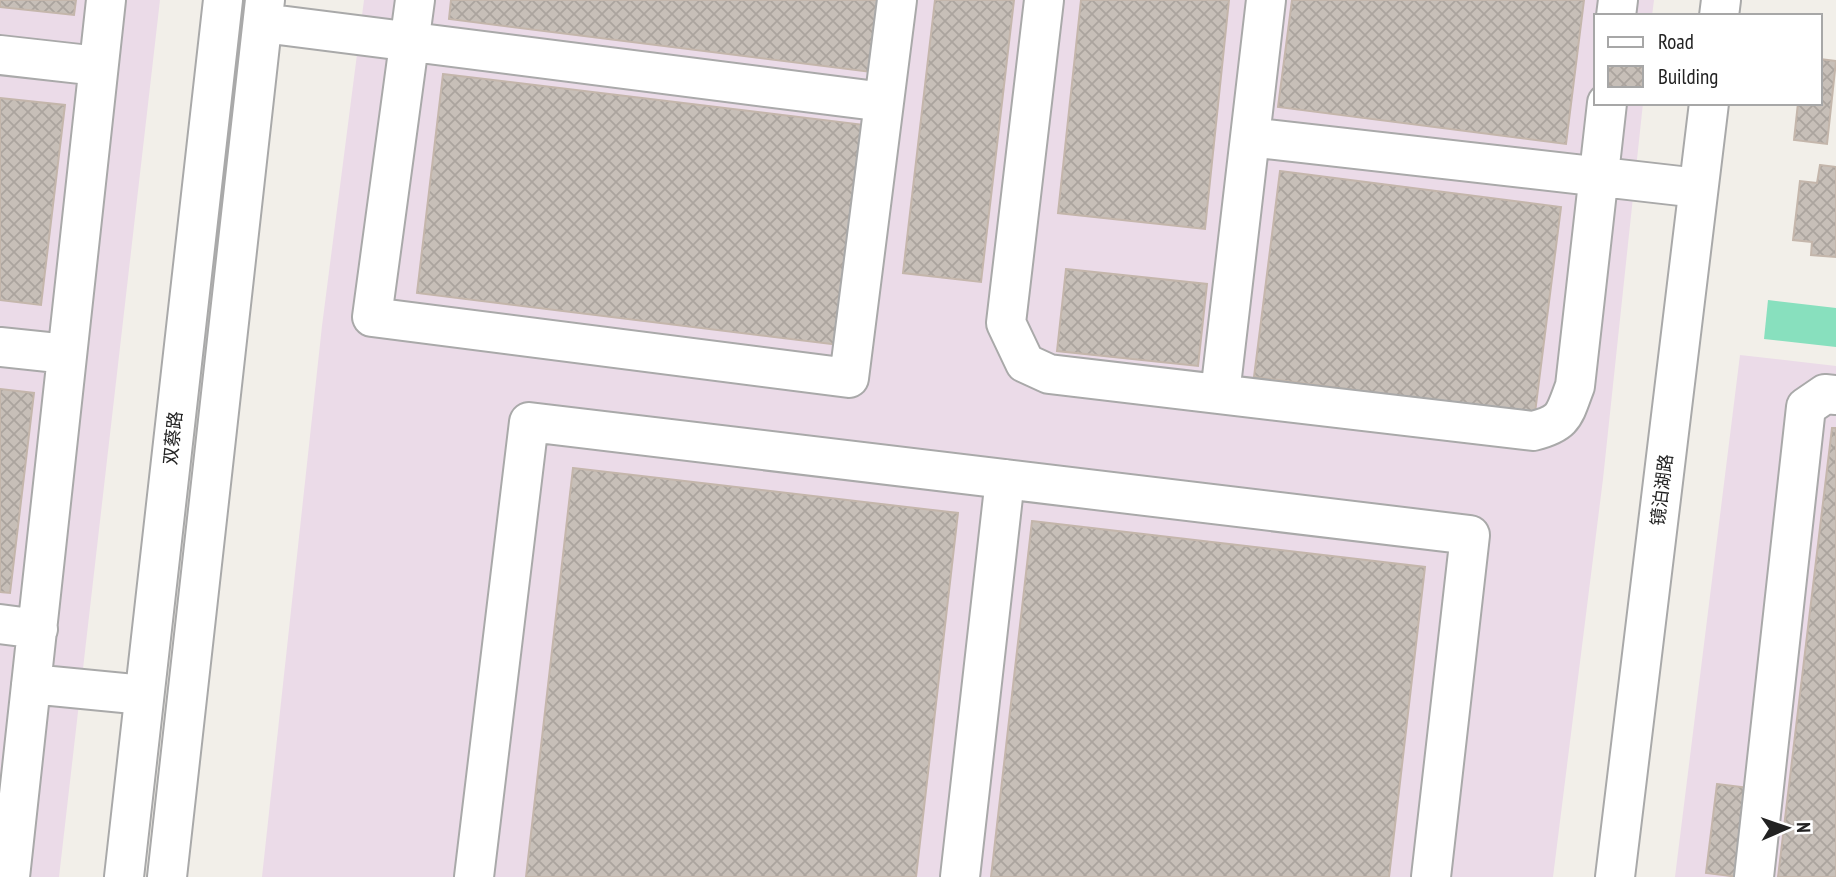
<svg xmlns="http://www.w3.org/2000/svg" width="1836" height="877" font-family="'PT Sans Narrow','Noto Sans SC',sans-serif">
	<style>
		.industrial { fill: #ebdbe8 }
		.pitch { fill: #88e0be }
		.building { fill: url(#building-cross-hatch); stroke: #c4b6ab; stroke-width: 2 }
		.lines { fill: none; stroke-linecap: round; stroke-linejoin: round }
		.minor-casing { stroke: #a9a9a9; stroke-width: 42 }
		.minor { stroke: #fff; stroke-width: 38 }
		.labels { text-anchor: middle; stroke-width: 7; stroke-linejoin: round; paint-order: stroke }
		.street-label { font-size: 18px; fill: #222; stroke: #fff }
	</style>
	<defs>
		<pattern id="building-cross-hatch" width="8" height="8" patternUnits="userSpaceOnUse" patternTransform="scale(1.75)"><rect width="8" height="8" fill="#c7bfb8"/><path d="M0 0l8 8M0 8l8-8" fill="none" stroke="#aba49e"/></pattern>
	</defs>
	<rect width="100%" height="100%" fill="#f2efe9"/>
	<!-- industrial -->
	<path class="industrial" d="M0 0H160L59 877H0Z
		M364 0H1654L1652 16H1596V103H1643L1603 479 1553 877H262L322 326Z
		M1740 355 1836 366V877H1675Z"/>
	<!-- pitch -->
	<path class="pitch" d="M1768 300 1836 308V347L1764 339Z"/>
	<!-- building -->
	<path class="building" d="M0 0H76L74 15 0 7Z
		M451 0H880L871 72 449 19Z
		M935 0H1014L981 282 903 273Z
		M1081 0H1229L1205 229 1058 213Z
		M1292 0H1584L1566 144 1278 107Z
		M1820 59 1836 61 1827 144 1794 140 1798 103H1820Z
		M443 74 865 125 839 345 417 293Z
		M0 98 65 105 41 305 0 300Z
		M1820 165 1836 167V257L1811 255 1812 242 1793 240 1800 181 1817 183Z
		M1280 171 1561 207 1535 413 1254 377Z
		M1066 269 1207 284 1198 366 1057 351Z
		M0 389 34 393 10 593 0 592Z
		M1832 428H1836V877H1778Z
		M573 468 958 513 916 877H526Z
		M1032 521 1425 567 1389 877H991Z
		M1717 784 1750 788 1739 877 1706 873Z"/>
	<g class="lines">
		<defs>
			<path id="minor" d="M415 0 372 317 849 378 897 0
				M1044 0 1006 323 1025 363 1049 374 1533 431C1565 423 1564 415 1575 386L1607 103
				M1616 16 1618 0
				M1719 16 1721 0
				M263 23 884 102
				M0 55 98 66
				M1250 137 1698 188
				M0 347 67 354
				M1220 394 1266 0
				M0 624 38 629
				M31 684 144 695
				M10 877 106 0
				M124 877 223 0
				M167 877 265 0
				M474 877 529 422 1470 535 1431 877
				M960 877 1005 479
				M1615 877 1709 103
				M1754 877 1806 407 1825 394 1836 395"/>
		</defs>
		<!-- minor casing -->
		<use href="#minor" class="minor-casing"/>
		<!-- minor -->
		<use href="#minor" class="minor"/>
	</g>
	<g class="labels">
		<!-- street labels -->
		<g class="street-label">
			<text transform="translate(173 438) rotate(-84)" y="6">双蔡路</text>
			<text transform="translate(1662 490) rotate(-83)" y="6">镜泊湖路</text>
		</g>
	</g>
	<!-- legend -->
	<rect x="1594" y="14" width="228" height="91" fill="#ffffff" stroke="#a7a7a7" stroke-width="2"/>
	<rect x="1608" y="37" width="35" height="10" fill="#ffffff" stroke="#a7a7a7" stroke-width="2"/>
	<text x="1658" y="49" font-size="21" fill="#222222">Road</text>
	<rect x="1608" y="66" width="35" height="21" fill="url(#building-cross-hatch)" stroke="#a7a7a7" stroke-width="2"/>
	<text x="1658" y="84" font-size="21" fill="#222222">Building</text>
	<!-- north arrow -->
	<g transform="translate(1787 828) rotate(88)" stroke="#ffffff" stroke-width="5" paint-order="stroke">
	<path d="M0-5L12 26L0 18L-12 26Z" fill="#222222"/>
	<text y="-10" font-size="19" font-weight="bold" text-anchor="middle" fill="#222222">N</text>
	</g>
</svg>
